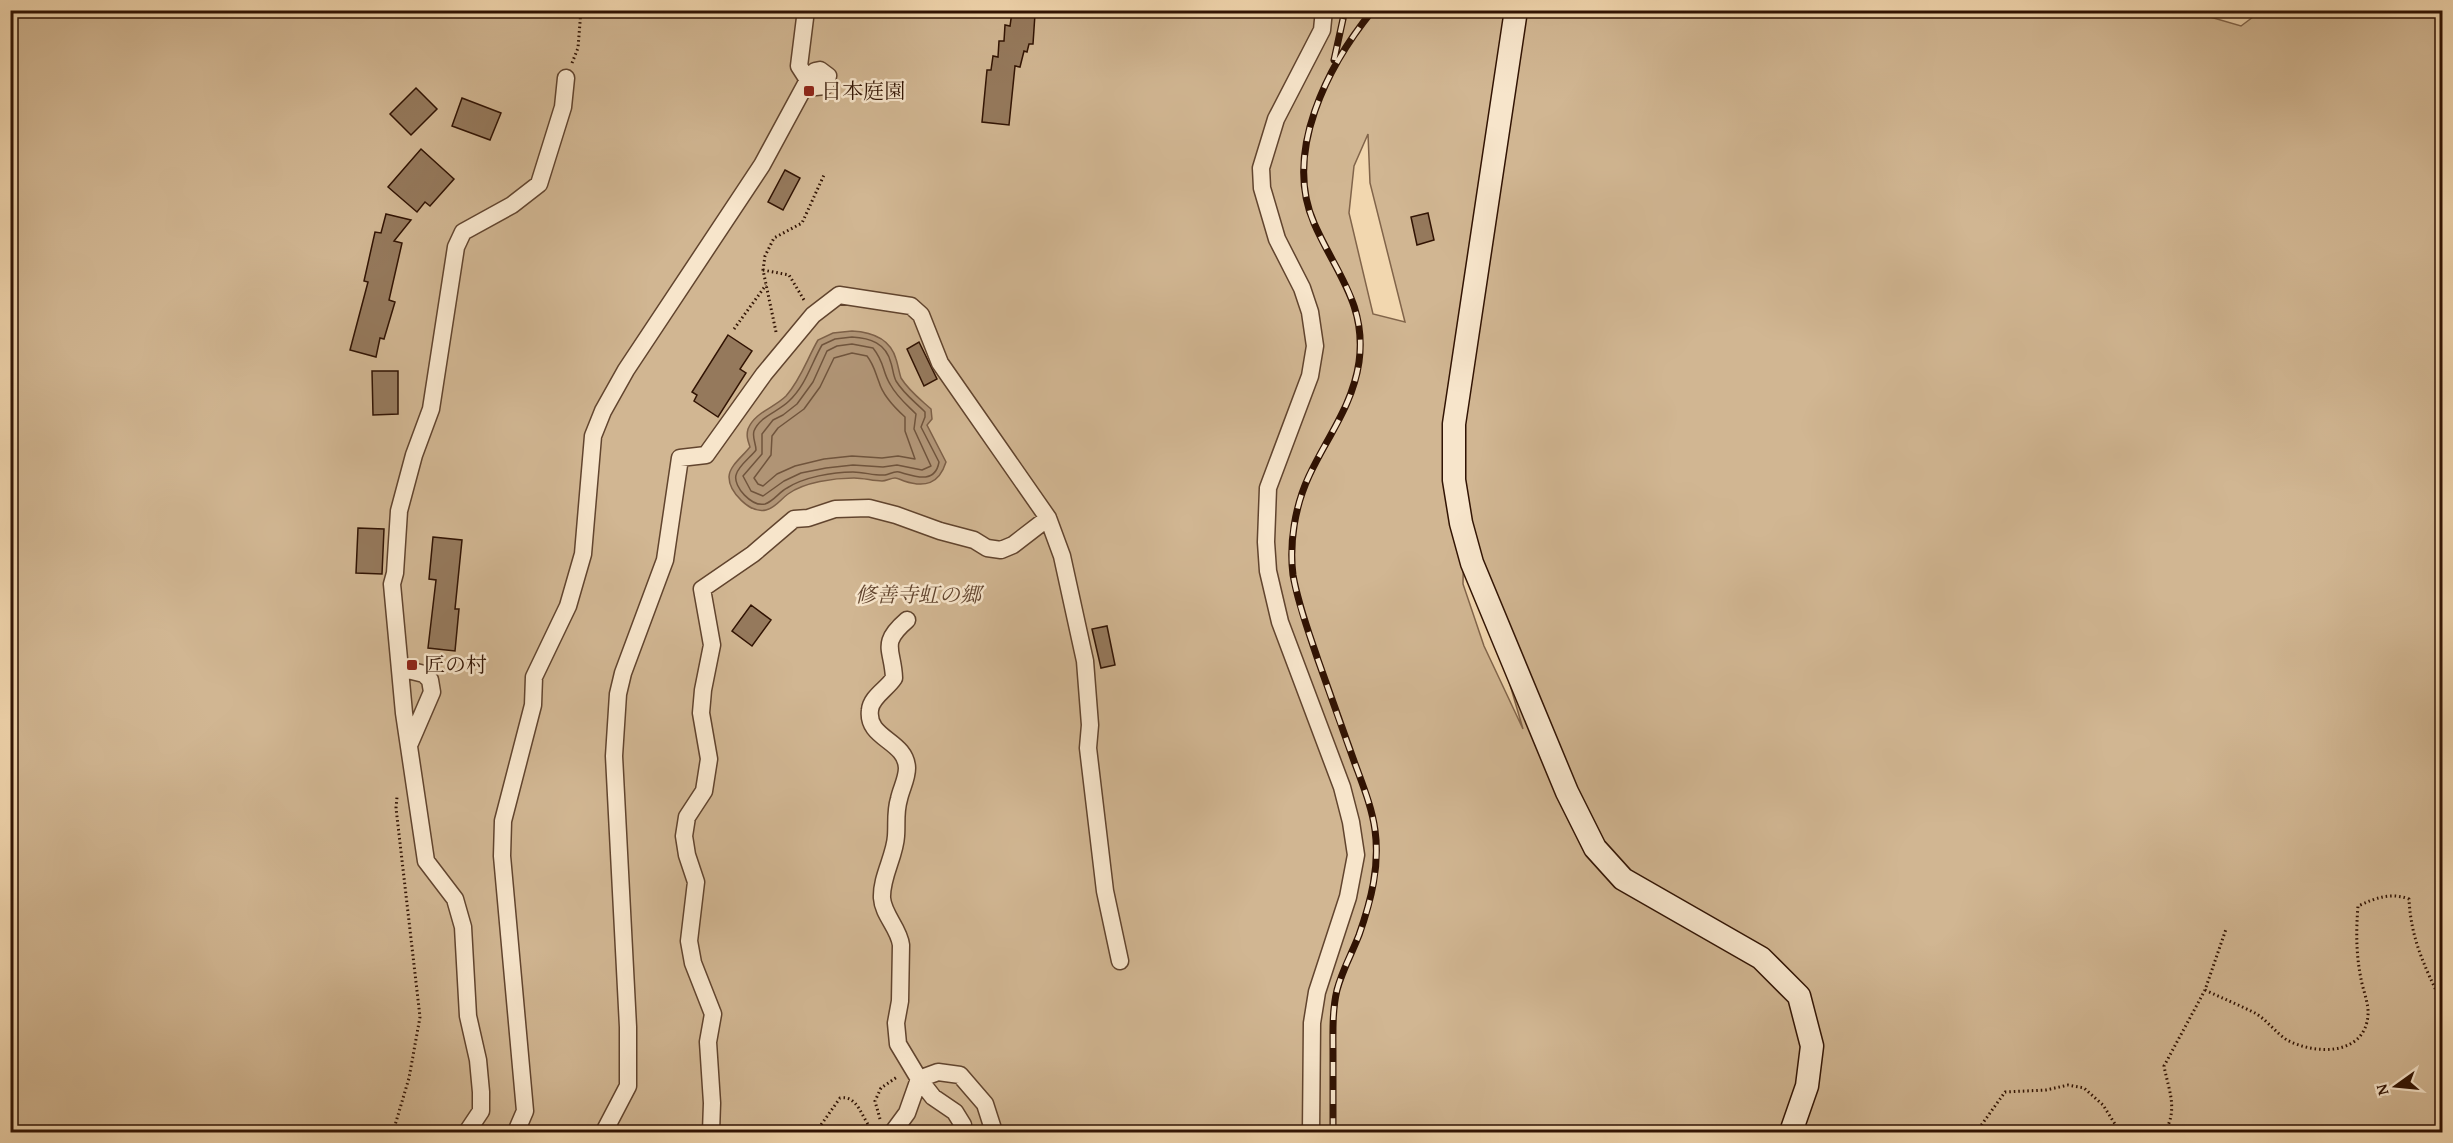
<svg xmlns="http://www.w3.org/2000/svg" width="2453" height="1143" font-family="'Gentium Book Plus','Noto Serif JP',serif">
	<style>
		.green { fill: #d1b692; stroke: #81644a; stroke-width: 1.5; fill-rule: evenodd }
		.water { fill: #b09475; stroke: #7d6047; stroke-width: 1.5 }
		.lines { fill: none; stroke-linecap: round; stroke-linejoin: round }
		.shore { stroke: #70543c; stroke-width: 1.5 }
		.building { fill: #95795c; stroke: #311303; stroke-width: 1.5 }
		.street-casing { stroke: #61442e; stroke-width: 19 }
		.secondary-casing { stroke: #311303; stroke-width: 25 }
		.path { stroke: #311303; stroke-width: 3; stroke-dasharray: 1.5 3; stroke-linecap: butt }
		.street { stroke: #f7e5cb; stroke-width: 16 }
		.secondary { stroke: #f7e5cb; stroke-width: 22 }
		.rail-casing { stroke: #311303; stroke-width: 7 }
		.rail { stroke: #f7e5cb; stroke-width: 4.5; stroke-dasharray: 14; stroke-linecap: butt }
		.poi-dot { fill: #8f2418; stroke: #f7e5cb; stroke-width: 2 }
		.labels { text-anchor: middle; stroke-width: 5; stroke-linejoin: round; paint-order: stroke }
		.poi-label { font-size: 21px; fill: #311303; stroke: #f7e5cb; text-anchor: start }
		.park-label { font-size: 21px; font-style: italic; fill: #61442e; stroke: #f7e5cb }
	</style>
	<rect width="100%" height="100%" fill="#f2d7af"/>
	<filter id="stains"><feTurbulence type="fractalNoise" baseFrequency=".00333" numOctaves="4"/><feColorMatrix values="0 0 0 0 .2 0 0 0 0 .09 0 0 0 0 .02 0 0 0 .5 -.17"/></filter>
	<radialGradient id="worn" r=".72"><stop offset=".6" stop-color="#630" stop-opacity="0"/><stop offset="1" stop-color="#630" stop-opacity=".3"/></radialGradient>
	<!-- green -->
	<path class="green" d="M2186 10 2241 26 2261 11H2442V45L2438 54 2440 134 2442 141V1132H11L10 11ZM1368 134 1370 183 1405 322 1373 314 1349 213 1354 166ZM1464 528 1523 729 1484 646 1463 584Z"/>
	<!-- water -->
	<path class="water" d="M852 331C872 332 890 338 896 359 898 365 899 372 901 378 909 391 920 399 931 409L932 419 927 425 946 462C939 484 925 488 904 481 901 480 898 478 895 478 891 478 886 481 882 481 873 481 864 478 854 478 835 478 804 482 788 494 781 499 775 508 766 510 750 514 729 492 729 477 729 466 744 455 750 447 748 441 746 436 748 429 755 412 774 408 786 396 801 379 807 359 818 340L833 333Z"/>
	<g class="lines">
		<!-- shore -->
		<path class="shore" d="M852 337C870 338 886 343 891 363 893 369 893 375 896 381 904 394 914 401 925 412V417L921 427 939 462C935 485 914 476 899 472 894 471 890 474 885 475 875 476 864 472 853 472 833 472 804 477 787 488 779 492 774 501 765 504 752 507 733 487 736 475 738 466 751 457 756 450 756 444 752 437 754 431 760 416 778 412 789 401 806 385 811 364 822 345L835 339Z
			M852 344 873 348C885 363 882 371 890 384 897 397 906 404 916 414L914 429 931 466 922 470 897 465 883 467 853 465 826 468 801 473 784 481 763 496 751 491 743 476 762 454V434L773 420 783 415 797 404 813 382 827 351 837 346Z
			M852 353 867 356C874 365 875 372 879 382 883 396 895 408 905 417V431L915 459 898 456 882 458 852 456 824 459 795 466 777 474 763 486 758 484 754 478 771 455 772 436 778 428 804 409 820 387 834 358Z"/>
	</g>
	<!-- building -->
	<path class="building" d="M1012 12 1035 14 1033 44H1029L1027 52 1024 51 1020 67 1015 66 1009 125 982 122 987 70H991L993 56 998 57 999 41H1004L1005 25 1010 26Z
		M416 88 437 109 411 135 390 114Z
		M462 98 501 113 490 140 452 126Z
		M421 149 454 179 430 206 425 202 417 212 388 187Z
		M785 170 800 178 783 210 768 202Z
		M1428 213 1434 240 1417 245 1411 217Z
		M386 214 411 220 394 241 402 243 389 300 395 302 384 339 380 338 376 357 350 350 368 282 364 281 375 232 381 233Z
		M728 335 752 351 740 369 746 373 718 417 694 401 697 395 692 392Z
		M919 342 937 379 924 386 907 349Z
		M372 371H398V414L373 415Z
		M358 528 384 529 382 574 356 573Z
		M433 537 462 540 455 609H459L455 651 428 648 436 580 429 579Z
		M751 605 771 620 752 646 732 631Z
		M1107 626 1115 665 1101 668 1092 629Z"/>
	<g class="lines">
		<defs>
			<path id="street" d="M806 10 799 66 808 80
				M907 620C879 644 893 649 894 678 887 689 871 697 870 710 866 739 906 740 907 768 907 779 901 789 899 799 895 812 897 823 896 836 895 856 881 877 882 898 883 915 899 928 901 945L900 1001 896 1023 898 1044 919 1079 933 1097 955 1112 963 1125 960 1132
				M400 668 424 674 430 680 432 692 410 743
				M467 1132 481 1111V1092L478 1060 468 1016 463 927 455 899 426 861 404 713 392 584 395 573 399 511 414 455 431 409 456 247 463 232 512 205 539 184 563 107 566 78
				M516 1132 525 1111 502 856 503 821 533 705 534 677 568 606 583 554 593 436 603 411 626 370 762 165 808 80 815 71 820 70 828 76 825 86 806 88
				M604 1132 628 1086V1027L614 756 618 694 623 673 665 560 680 458 706 455 764 374 813 315 839 295 911 306 921 315 940 363 1048 518 1062 556 1085 661 1090 725 1088 748 1105 891 1120 961
				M711 1132 712 1103 708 1042 713 1014 693 963 689 941 696 882 687 855 684 836 687 817 704 791 709 759 701 713 703 690 712 645 702 589 753 554 794 519 808 518 835 509 869 508 896 515 940 531 974 540 987 548 1001 550 1013 545 1048 518
				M893 1132 907 1113 919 1079 938 1072 960 1075 985 1104 994 1132
				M1311 1132 1312 1023 1317 992 1348 897 1356 855 1351 822 1342 787 1280 622 1268 571 1266 542 1268 488 1310 376 1315 346 1310 312 1302 288 1277 239 1262 188 1261 168 1276 119 1322 30 1324 10"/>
			<path id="secondary" d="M1516 10 1454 424V480L1461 523 1472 563 1567 792 1595 848 1623 879 1761 958 1799 996 1812 1046 1807 1086 1791 1132"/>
		</defs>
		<!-- street casing -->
		<use href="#street" class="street-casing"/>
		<!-- secondary casing -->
		<use href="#secondary" class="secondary-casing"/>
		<!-- path -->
		<path class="path" d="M572 63 578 48 581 10
			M763 270 789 275 804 300
			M734 329 766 285
			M776 332 763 270 765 256 774 238 802 223 824 175
			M2205 990C2222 998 2239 1005 2255 1013 2267 1020 2276 1033 2287 1040 2315 1055 2365 1056 2368 1015 2369 1004 2363 990 2361 979 2356 954 2356 931 2358 906 2376 898 2390 892 2409 899 2411 940 2425 967 2442 1003
			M880 1119 875 1101 881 1088 897 1077
			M393 1132 409 1078 420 1017 396 808 397 797
			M816 1132 840 1098C858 1095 861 1117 871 1128L876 1127
			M1970 1132 1980 1127 2005 1092 2046 1090 2068 1085 2084 1088 2103 1105 2120 1132
			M2165 1132C2178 1108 2169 1092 2164 1066L2205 990 2226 929"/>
		<!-- street -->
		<use href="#street" class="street"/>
		<!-- secondary -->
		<use href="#secondary" class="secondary"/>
		<defs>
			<path id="rail" d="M1334 60 1345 10
				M1333 1132C1333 1107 1333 1081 1333 1055 1333 1033 1332 1011 1337 990 1342 971 1352 953 1359 935 1371 901 1380 866 1375 830 1372 807 1362 783 1354 761 1342 728 1330 694 1318 660 1309 633 1298 604 1293 575 1289 543 1295 506 1309 476 1326 439 1353 405 1359 362 1367 304 1335 272 1314 223 1283 152 1328 65 1373 10"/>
		</defs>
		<!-- rail casing -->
		<use href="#rail" class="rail-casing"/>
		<!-- rail -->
		<use href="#rail" class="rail"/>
	</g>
	<!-- markers -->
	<g class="poi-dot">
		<rect x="803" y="85" width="12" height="12" rx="3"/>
		<rect x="406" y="659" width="12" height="12" rx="3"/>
	</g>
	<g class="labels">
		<!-- poi labels -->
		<g class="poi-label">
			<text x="821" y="98">日本庭園</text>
			<text x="424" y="672">匠の村</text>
		</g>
		<!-- park labels -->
		<g class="park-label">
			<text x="918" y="602">修善寺虹の郷</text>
		</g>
	</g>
	<!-- margin -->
	<rect width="2453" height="1143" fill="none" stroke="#f2d7af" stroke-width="36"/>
	<rect x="12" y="12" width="2429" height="1119" fill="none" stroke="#311303" stroke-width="3"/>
	<rect x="18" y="18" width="2417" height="1107" fill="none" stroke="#311303" stroke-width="1.5"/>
	<!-- north arrow -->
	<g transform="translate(2396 1086) rotate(255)" stroke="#f7e5cb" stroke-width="4.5" paint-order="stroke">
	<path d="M0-4.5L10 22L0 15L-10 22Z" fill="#311303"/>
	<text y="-9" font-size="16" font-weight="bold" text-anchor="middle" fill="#311303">N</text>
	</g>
	<rect width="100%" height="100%" filter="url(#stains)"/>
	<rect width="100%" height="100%" fill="url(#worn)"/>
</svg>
